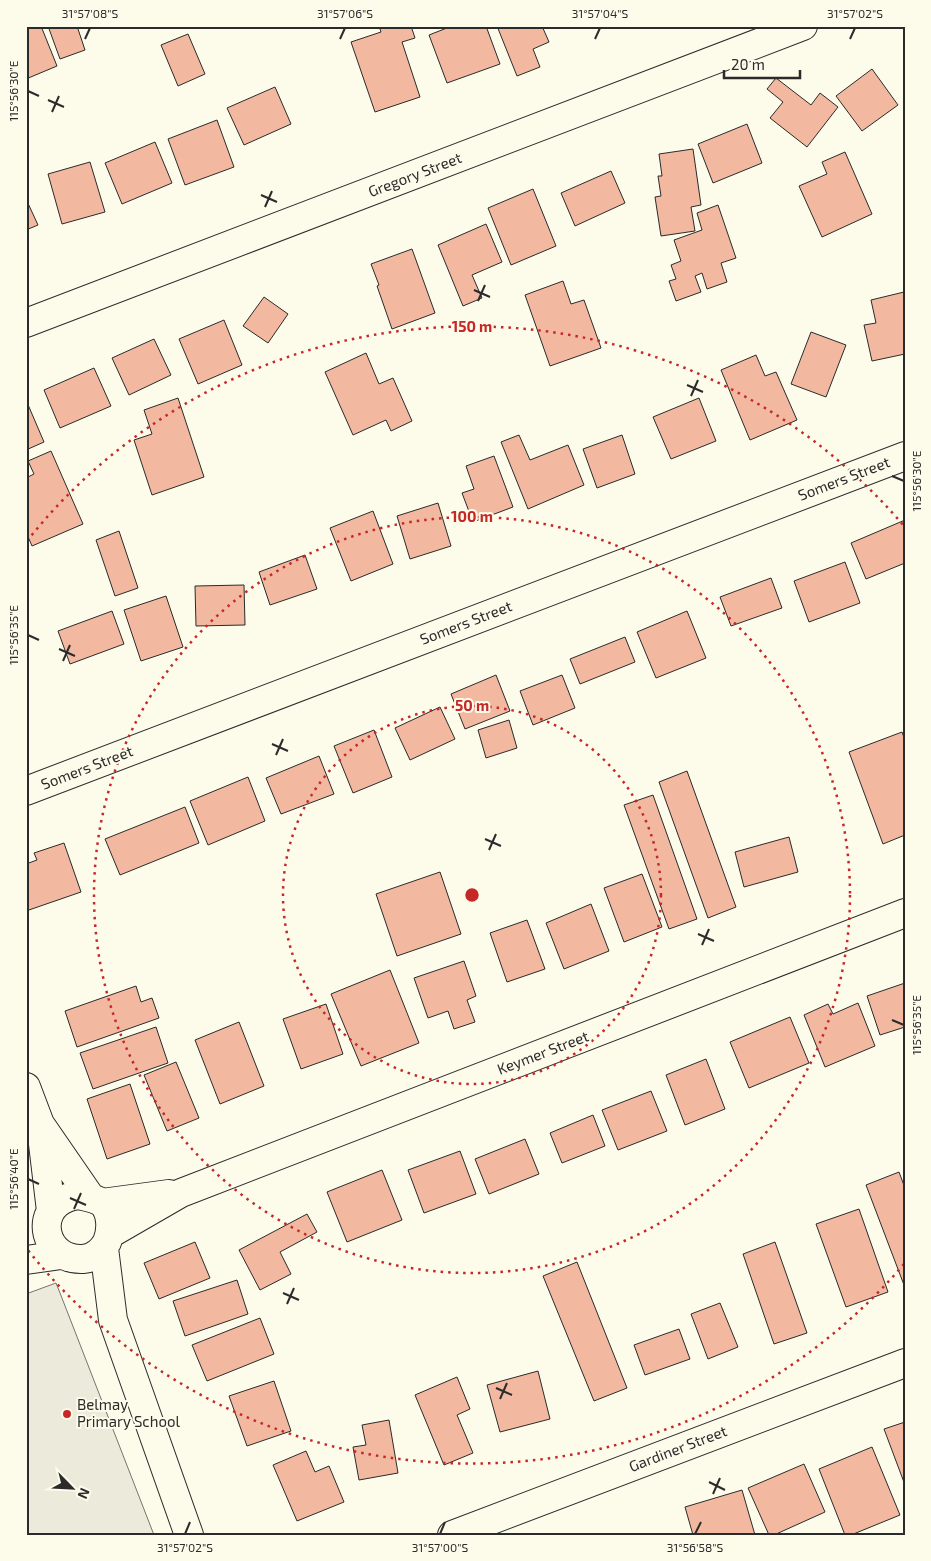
<svg xmlns="http://www.w3.org/2000/svg" width="931" height="1561" font-family="'Exo 2',sans-serif">
	<style>
		.green { fill: #ecebdb; stroke: #74746e }
		.building { fill: #f2b8a0; stroke: #2b2b2b }
		.lines { fill: none; stroke-linecap: round; stroke-linejoin: round }
		.minor-casing { stroke: #2b2b2b; stroke-width: 30 }
		.minor { stroke: #fdfbea; stroke-width: 28 }
		.ticks { fill: none; stroke: #2b2b2b; stroke-width: 2 }
		.ring { fill: none; stroke: #c62828; stroke-width: 2.5; stroke-dasharray: 2.5 5 }
		.poi-dot { fill: #c62828; stroke: #fdfbea; stroke-width: 2 }
		.labels { text-anchor: middle; stroke-width: 4; stroke-linejoin: round; paint-order: stroke }
		.street-label { font-size: 15px; fill: #2b2b2b; stroke: #fdfbea }
		.poi-label { font-size: 15px; fill: #2b2b2b; stroke: #fdfbea; text-anchor: start }
		.centre { fill: #c62828; stroke: #fdfbea; stroke-width: 2.5 }
		.ring-label { font-size: 15px; text-anchor: middle; font-weight: bold; fill: #c62828; stroke: #fdfbea; stroke-width: 4; stroke-linejoin: round; paint-order: stroke }
		.neatline { fill: none; stroke: #2b2b2b; stroke-width: 2 }
		.ticks-label { font-size: 12px; text-anchor: middle; fill: #2b2b2b }
	</style>
	<rect width="100%" height="100%" fill="#fdfbea"/>
	<!-- green -->
	<path class="green" d="M56 1283 60 1293 154 1535H26V1294Z"/>
	<!-- building -->
	<path class="building" d="M26 26H41L57 66 26 79Z
		M48 26H77L85 50 60 59Z
		M379 26H411L415 38 402 42 420 97 375 112 351 42 381 32Z
		M452 26H486L500 64 447 83 429 35Z
		M497 26H542L549 42 533 49 540 67 517 76Z
		M188 34 205 74 178 86 161 45Z
		M872 69 898 105 862 131 836 96Z
		M776 78 811 105 820 93 838 107 807 147 770 118 783 102 767 89Z
		M275 87 291 124 244 145 227 108Z
		M217 120 234 167 185 185 168 139Z
		M747 124 762 163 713 183 698 144Z
		M155 142 172 183 122 204 105 163Z
		M693 149 701 205 691 207 695 231 661 236 655 197 661 196 658 176H662L659 154Z
		M845 152 872 214 822 237 799 186 827 174 822 162Z
		M90 162 105 212 62 224 48 174Z
		M611 171 625 203 575 226 561 193Z
		M533 189 556 246 511 265 488 208Z
		M26 199 38 225 26 230Z
		M718 205 736 258 721 263 727 282 707 289 702 273 695 276 701 292 676 301 669 281 676 279 671 265 681 261 674 240 702 230 697 213Z
		M486 224 502 262 472 275 482 298 463 306 438 245Z
		M412 249 435 313 392 329 377 286 379 285 371 264Z
		M563 281 571 304 584 300 601 348 550 366 525 295Z
		M904 292 905 354 872 361 864 325 876 323 871 300Z
		M264 297 288 314 268 343 243 326Z
		M224 320 242 365 198 384 179 339Z
		M811 332 846 345 826 397 791 384Z
		M154 339 171 375 129 395 112 358Z
		M366 353 379 384 393 378 412 421 391 431 386 420 353 435 325 372Z
		M756 355 765 376 776 372 797 420 750 440 721 370Z
		M94 368 111 406 60 428 44 390Z
		M178 398 204 477 152 495 134 440 152 434 144 410Z
		M699 398 716 441 671 459 653 417Z
		M26 400 44 442 26 450Z
		M519 435 530 460 568 445 584 485 528 509 501 442Z
		M622 435 635 474 597 488 583 449Z
		M51 451 83 524 32 546 26 532V478L34 474 28 461Z
		M494 456 513 507 473 522 462 493 474 489 466 466Z
		M438 503 451 546 410 559 397 516Z
		M373 511 393 564 351 581 330 528Z
		M905 520V563L866 579 851 543Z
		M119 531 138 588 115 596 96 540Z
		M305 555 317 589 270 605 259 572Z
		M845 562 860 603 809 622 794 581Z
		M771 578 782 608 731 626 720 597Z
		M244 585 245 625 196 626 195 586Z
		M166 596 183 647 141 661 124 610Z
		M112 611 124 644 70 664 58 631Z
		M687 611 706 658 656 678 637 632Z
		M625 637 635 662 580 684 570 659Z
		M496 675 510 711 465 729 451 694Z
		M562 675 575 708 533 725 520 691Z
		M440 707 455 739 410 760 395 728Z
		M509 720 517 748 486 758 478 730Z
		M374 730 392 777 353 793 334 746Z
		M902 732 905 740V835L883 844 849 752Z
		M319 756 334 794 281 814 266 778Z
		M687 771 736 907 708 918 659 782Z
		M248 777 265 821 208 845 190 801Z
		M653 795 697 919 669 929 624 805Z
		M185 807 199 843 120 875 105 839Z
		M789 837 798 872 744 887 735 852Z
		M64 843 81 892 26 911V864L37 860 34 853Z
		M440 872 461 934 397 956 376 894Z
		M642 874 662 927 624 942 604 888Z
		M591 904 609 951 564 969 546 923Z
		M527 920 545 969 507 982 490 933Z
		M464 961 476 996 467 1000 475 1022 454 1029 448 1011 428 1018 414 978Z
		M390 970 419 1043 361 1066 331 994Z
		M905 983V1027L880 1035 867 996Z
		M136 986 141 1002 152 998 159 1018 77 1047 65 1011Z
		M858 1003 875 1046 825 1067 804 1015 828 1004 833 1014Z
		M326 1004 343 1054 301 1069 283 1019Z
		M790 1017 809 1063 749 1088 730 1042Z
		M239 1022 264 1086 220 1104 195 1040Z
		M156 1027 168 1063 93 1089 80 1053Z
		M706 1059 725 1109 685 1125 666 1075Z
		M176 1062 199 1118 167 1131 144 1075Z
		M130 1084 150 1144 107 1159 87 1099Z
		M651 1091 667 1131 618 1150 602 1110Z
		M593 1115 605 1146 562 1163 550 1133Z
		M525 1139 539 1174 489 1194 475 1159Z
		M460 1151 476 1194 424 1213 408 1170Z
		M382 1170 402 1220 347 1242 327 1192Z
		M899 1172 905 1188 904 1285 866 1185Z
		M859 1209 888 1292 846 1307 816 1224Z
		M307 1214 317 1232 280 1252 291 1274 260 1290 239 1250Z
		M195 1242 210 1278 159 1299 144 1263Z
		M775 1242 807 1333 774 1344 743 1254Z
		M577 1262 627 1388 594 1401 543 1276Z
		M237 1280 248 1314 185 1336 173 1301Z
		M720 1303 738 1347 708 1359 691 1314Z
		M260 1318 274 1354 207 1381 192 1345Z
		M679 1329 690 1359 645 1375 634 1345Z
		M538 1371 550 1419 500 1432 487 1385Z
		M457 1377 470 1409 457 1415 473 1453 444 1465 415 1395Z
		M274 1381 291 1431 247 1446 229 1396Z
		M389 1420 398 1473 359 1480 353 1447 366 1445 362 1425Z
		M905 1422V1485L884 1429Z
		M872 1447 900 1515 851 1535H845L819 1469Z
		M306 1451 315 1472 329 1466 344 1502 297 1521 273 1465Z
		M804 1464 825 1512 774 1535H769L748 1488Z
		M742 1490 755 1535H693L685 1507Z"/>
	<g class="lines">
		<defs>
			<path id="minor" d="M26 323 803 26
				M26 791 905 456
				M26 1087 40 1124 91 1198
				M41 1127 51 1211
				M79 1195C86 1197 94 1198 101 1202 112 1211 112 1230 107 1242 102 1251 94 1258 83 1259 44 1261 33 1211 67 1198 71 1196 75 1196 79 1195Z
				M102 1203 169 1194
				M110 1234 181 1193 905 913
				M104 1248 113 1320 189 1535
				M26 1260 61 1255
				M452 1535 905 1363"/>
		</defs>
		<!-- minor casing -->
		<use href="#minor" class="minor-casing"/>
		<!-- minor -->
		<use href="#minor" class="minor"/>
	</g>
	<!-- ticks -->
	<path class="ticks" d="M85 39 90 28M340 39 345 28M595 39 600 28M850 39 855 28M28 91 39 96M48 100 64 107M52 112 59 96M261 195 277 202M265 207 272 191M474 290 490 297M478 301 485 285M687 385 703 392M691 396 698 380M892 476 904 481M28 635 39 640M59 649 75 656M63 661 70 645M272 744 288 751M276 755 283 739M485 839 501 846M489 850 496 834M698 934 714 941M702 945 709 929M892 1020 904 1025M28 1179 39 1184M70 1198 86 1205M74 1209 81 1193M283 1293 299 1300M287 1304 294 1288M496 1388 512 1395M500 1399 507 1383M709 1482 725 1490M713 1494 720 1478M185 1534 190 1522M440 1534 445 1522M695 1534 701 1522"/>
	<!-- distance rings -->
	<g class="ring">
		<circle cx="472" cy="895" r="189"/>
		<circle cx="472" cy="895" r="378"/>
		<path d="M904 1264A568 568 0 0 1 27 1249M27 541A568 568 0 0 1 904 526"/>
	</g>
	<!-- markers -->
	<circle class="poi-dot" cx="67" cy="1414" r="5"/>
	<g class="labels">
		<!-- street labels -->
		<g class="street-label">
			<text transform="translate(415 175) rotate(-21)" y="5">Gregory Street</text>
			<text transform="translate(844 479) rotate(-21)" y="5">Somers Street</text>
			<text transform="translate(466 623) rotate(-21)" y="5">Somers Street</text>
			<text transform="translate(87 768) rotate(-21)" y="5">Somers Street</text>
			<text transform="translate(543 1053) rotate(-21)" y="5">Keymer Street</text>
			<text transform="translate(678 1449) rotate(-21)" y="5">Gardiner Street</text>
		</g>
		<!-- poi labels -->
		<g class="poi-label">
			<text x="77" y="1410">Belmay<tspan x="77" dy="17">Primary School</tspan></text>
		</g>
	</g>
	<circle cx="472" cy="895" r="8" class="centre"/>
	<g class="ring-label">
		<text x="472" y="332">150 m</text>
		<text x="472" y="522">100 m</text>
		<text x="472" y="711">50 m</text>
	</g>
	<!-- border -->
	<rect width="931" height="1561" fill="none" stroke="#fdfbea" stroke-width="55"/>
	<!-- north arrow -->
	<g transform="translate(72 1488) rotate(114)" stroke="#fdfbea" stroke-width="4" paint-order="stroke">
	<path d="M0-4L9 19L0 12L-9 19Z" fill="#2b2b2b"/>
	<text y="-8" font-size="14" font-weight="bold" text-anchor="middle" fill="#2b2b2b">N</text>
	</g>
	<!-- scale -->
	<path d="M724 70v8h76v-8" fill="none" stroke="#2b2b2b" stroke-width="2.5"/>
	<text x="731" y="70" font-size="15" fill="#2b2b2b" stroke="#fdfbea" stroke-width="4" paint-order="stroke">20 m</text>
	<rect x="28" y="28" width="876" height="1506" class="neatline"/>
	<g class="ticks-label">
		<text x="90" y="18">31°57'08"S</text>
		<text x="345" y="18">31°57'06"S</text>
		<text x="600" y="18">31°57'04"S</text>
		<text x="855" y="18">31°57'02"S</text>
		<text transform="translate(14 91) rotate(-90)" y="4">115°56'30"E</text>
		<text transform="translate(917 481) rotate(-90)" y="4">115°56'30"E</text>
		<text transform="translate(14 635) rotate(-90)" y="4">115°56'35"E</text>
		<text transform="translate(917 1025) rotate(-90)" y="4">115°56'35"E</text>
		<text transform="translate(14 1179) rotate(-90)" y="4">115°56'40"E</text>
		<text x="185" y="1552">31°57'02"S</text>
		<text x="440" y="1552">31°57'00"S</text>
		<text x="695" y="1552">31°56'58"S</text>
	</g>
</svg>
